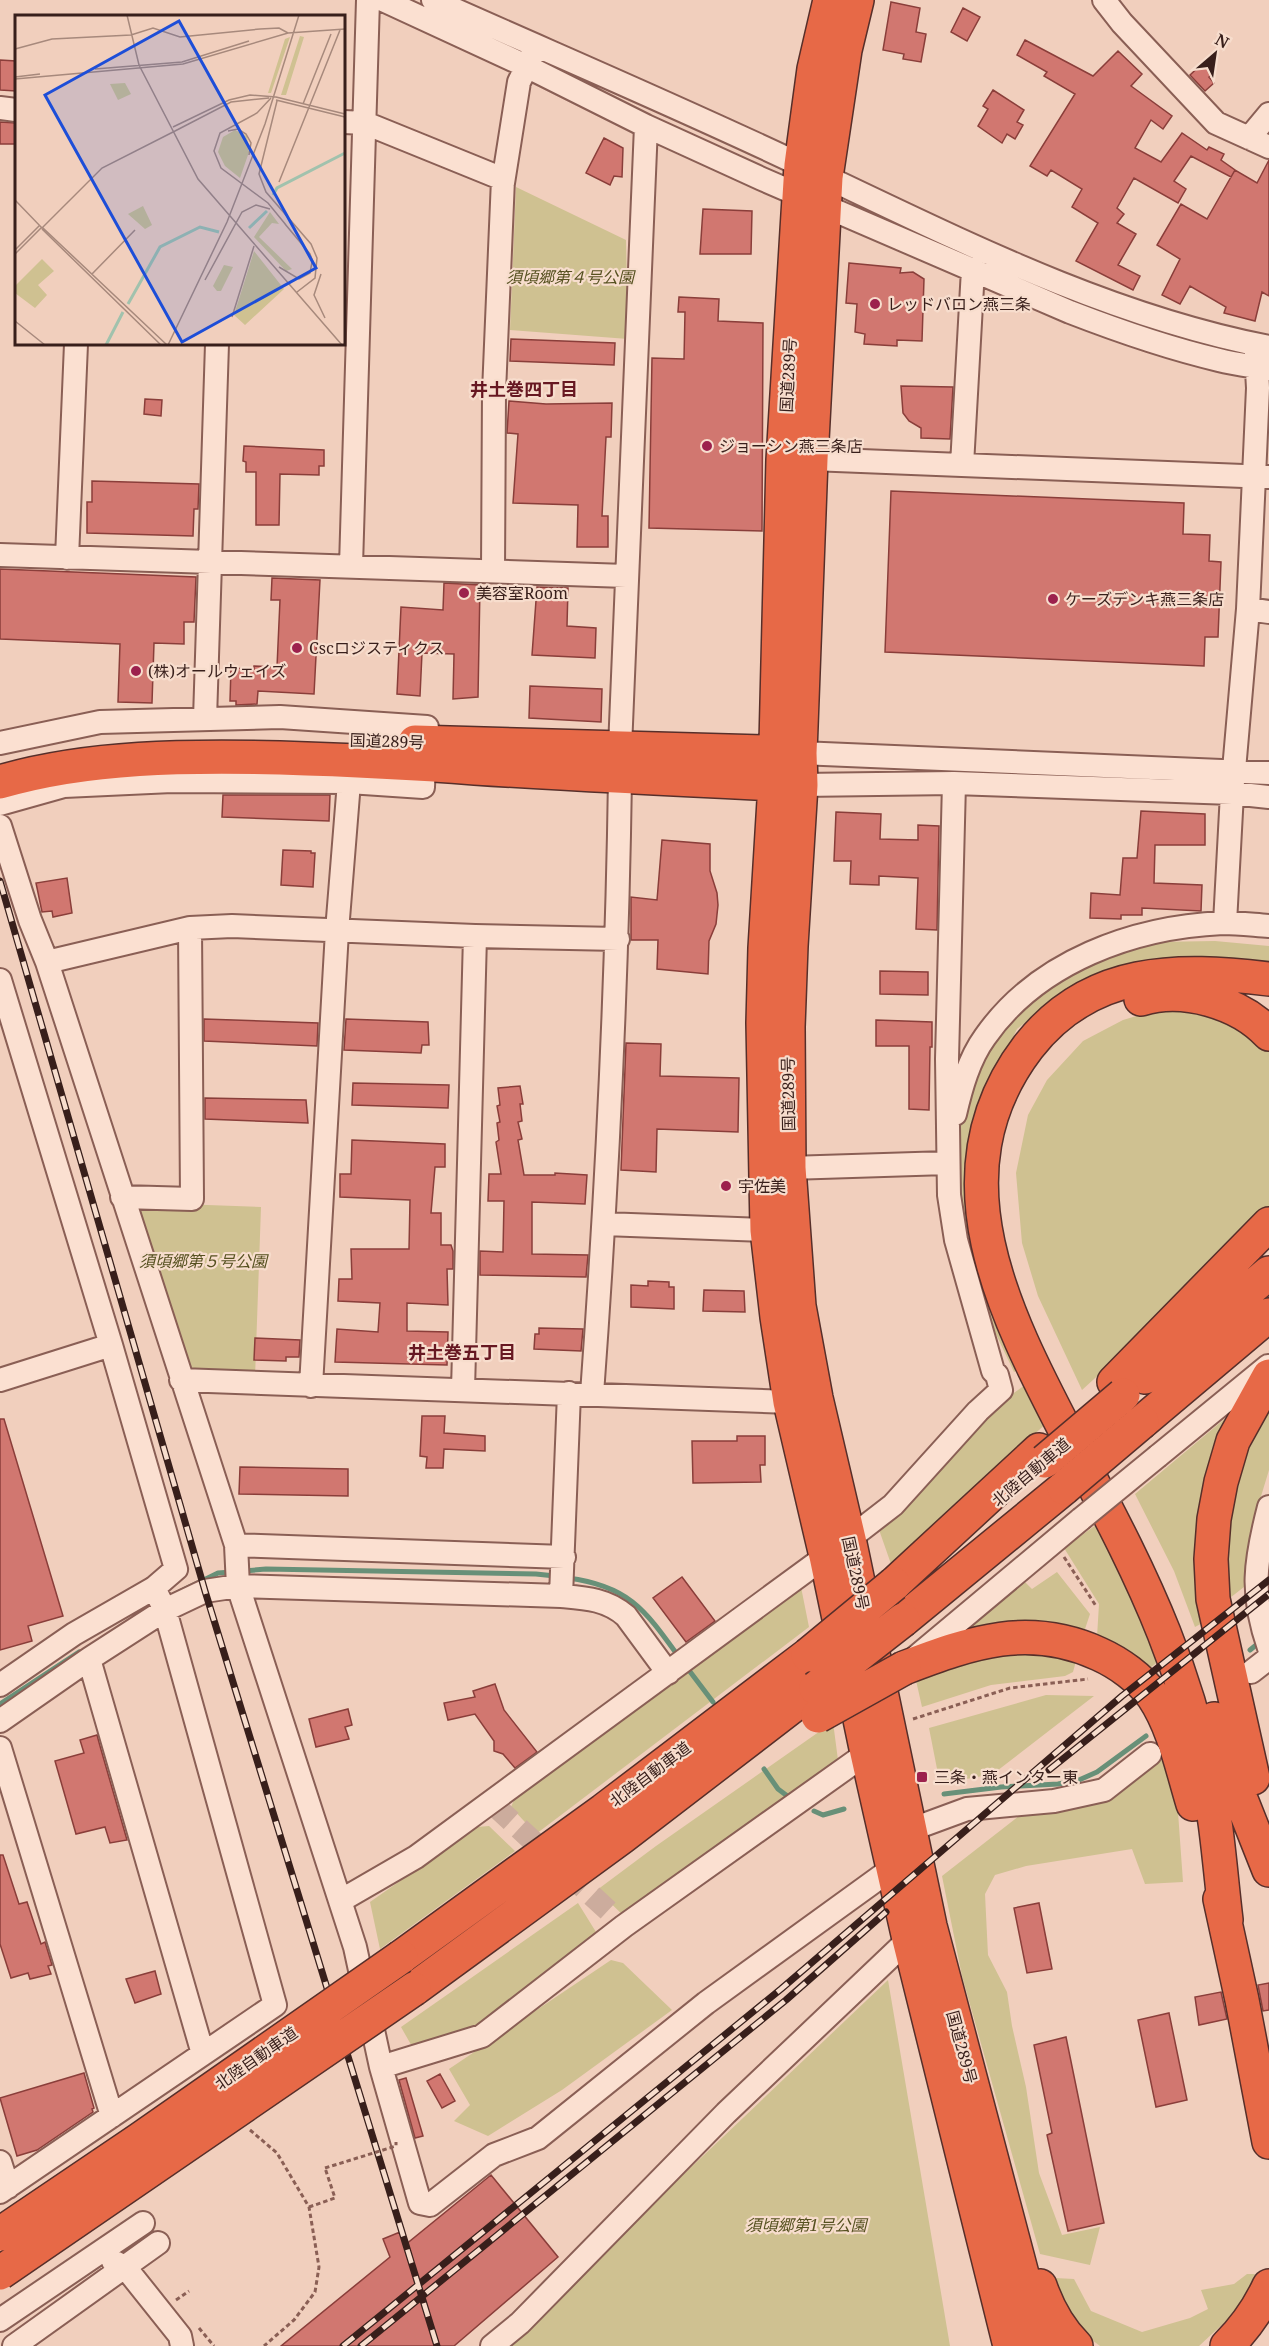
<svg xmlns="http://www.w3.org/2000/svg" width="1269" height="2346" font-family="'Noto Serif','Noto Sans JP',serif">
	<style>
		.green { fill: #cfc191 }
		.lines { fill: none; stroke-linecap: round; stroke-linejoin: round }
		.stream { stroke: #689078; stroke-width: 5 }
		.building { fill: #d17770; stroke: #8a3e3a; stroke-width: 1.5 }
		.minor-tunnel { stroke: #ccac9d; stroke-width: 22; stroke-dasharray: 22 11; stroke-linecap: butt }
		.minor-casing { stroke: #8a5f55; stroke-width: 26 }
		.highway-casing { stroke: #572f2a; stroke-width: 36 }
		.path { stroke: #8a5f55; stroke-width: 3; stroke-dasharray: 4.5 3; stroke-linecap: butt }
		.minor { stroke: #fbe0d1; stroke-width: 22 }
		.highway { stroke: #e76947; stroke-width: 33 }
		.rail-casing { stroke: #381f1b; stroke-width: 7 }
		.rail { stroke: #f7ddcd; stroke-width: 4.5; stroke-dasharray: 14; stroke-linecap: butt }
		.minor-bridge-casing { stroke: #8a5f55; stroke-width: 26; stroke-linecap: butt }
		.highway-bridge-casing { stroke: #572f2a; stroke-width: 36; stroke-linecap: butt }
		.path-bridge { stroke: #8a5f55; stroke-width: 3; stroke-dasharray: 4.5 3; stroke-linecap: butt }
		.minor-bridge { stroke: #fbe0d1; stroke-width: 22 }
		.highway-bridge { stroke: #e76947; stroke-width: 33 }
		.poi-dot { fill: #9c214d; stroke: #f7ddcd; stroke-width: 2 }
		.labels { text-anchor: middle; stroke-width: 4.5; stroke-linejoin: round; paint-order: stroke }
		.park-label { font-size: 16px; font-style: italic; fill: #565120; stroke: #f7ddcd }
		.poi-label { font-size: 16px; fill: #381f1b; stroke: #f7ddcd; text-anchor: start }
		.street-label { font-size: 16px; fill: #381f1b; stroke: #f7ddcd }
		.neighbourhood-label { font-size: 18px; font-weight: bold; fill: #671822; stroke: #f7ddcd }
		.inset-river { fill: none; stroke: #a1c2ad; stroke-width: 3 }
		.inset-road { fill: none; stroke: #a7897c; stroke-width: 1.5 }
		.view { fill: #1d4ed8; fill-opacity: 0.15; stroke: #1d4ed8; stroke-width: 3 }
		.inset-edge { fill: none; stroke: #381f1b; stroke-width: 3 }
	</style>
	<rect width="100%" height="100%" fill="#f1cfbd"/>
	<!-- green -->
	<path class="green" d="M516 187 626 240 628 339 510 330Z
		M1215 941 1269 946V967L1159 962 1112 969 1063 992 1017 1029 997 1070 976 1123 1019 1369 1014 1372 984 1309 954 1190 958 1121 983 1051 1014 1015 1076 964 1156 942Z
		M1170 1006 1210 1012 1269 1049V1209L1175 1305 1082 1390 1038 1296 1022 1243 1016 1173 1028 1115 1047 1080 1083 1041 1123 1020Z
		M124 1202 261 1207 255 1378 184 1375Z
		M1029 1382 1049 1421 891 1564 877 1524 1011 1395Z
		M1269 1402V1470L1252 1526 1244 1587 1226 1601 1227 1518 1241 1455Z
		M1234 1411 1208 1620 1195 1627 1174 1571 1135 1494Z
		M1100 1522 1163 1658 1146 1671 1097 1637 1099 1604 1064 1548Z
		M1057 1572 1090 1614 1084 1632 960 1633 1022 1579 1032 1589Z
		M801 1587 809 1627 536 1834 511 1807 514 1800Z
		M1011 1647 1078 1654 1073 1672 1065 1676 991 1685 922 1707 915 1676Z
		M1046 1695 1094 1696 993 1774 940 1784 929 1728Z
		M833 1722 838 1760 626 1918 597 1890 656 1846Z
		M1164 1759 1177 1798 1183 1882 1145 1884 1132 1849 1026 1866 995 1875 985 1894 988 1955 1007 1992 1012 2026 1026 2087 1039 2173 1062 2235 1100 2227 1090 2265 1040 2254 962 1976 942 1876 1024 1812 1152 1766Z
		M489 1826 515 1851 380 1949 370 1902 477 1827Z
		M578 1903 596 1932 590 1946 476 2032 418 2057 401 2027Z
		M611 1960 623 1963 672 2010 562 2090 488 2136 454 2121 470 2105 449 2069Z
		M888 1980 950 2346H503Z
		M1247 2274H1255L1240 2308 1199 2346H1100L1080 2331 1058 2295 1055 2278 1074 2279 1091 2311 1142 2332 1190 2318 1208 2309 1201 2290 1234 2284Z"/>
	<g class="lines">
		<!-- stream -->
		<path class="stream" d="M244 1571 266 1569 536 1574 555 1576
			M568 1578C629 1586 645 1610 679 1657
			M169 1597 218 1573 232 1572
			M1250 1650 1261 1641
			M685 1665 713 1702
			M0 1704 79 1652
			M764 1769 778 1789 790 1798
			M944 1794 1001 1787 1058 1784 1079 1780 1097 1772 1146 1736
			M814 1811 823 1815 844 1809"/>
	</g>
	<!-- building -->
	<path class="building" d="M891 2 920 8 916 32 926 34 921 62 903 59 904 54 883 50Z
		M963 8 980 17 967 41 951 32Z
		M1025 40 1093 76 1118 51 1142 74 1131 86 1172 116 1163 129 1151 120 1135 148 1161 162 1182 133 1207 150 1209 147 1224 154 1221 160 1235 170 1231 177 1191 156 1174 181 1186 189 1178 203 1134 178 1117 208 1124 214 1117 223 1136 234 1118 265 1140 276 1133 290 1076 261 1098 223 1072 207 1082 189 1051 170 1047 176 1030 166 1075 94 1044 76 1047 72 1017 55Z
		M0 60 16 61V91L0 90Z
		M1204 62 1214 73 1209 77 1214 83 1205 91 1190 75Z
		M993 90 1024 110 1017 122 1023 125 1015 139 1007 134 1002 143 978 126 988 109 983 106Z
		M0 122 16 123V144H0Z
		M604 138 623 148 622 177 614 176 610 185 586 173Z
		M1269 160V296L1262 292 1255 321 1224 313 1226 307 1190 286 1180 304 1162 295 1180 259 1157 245 1181 204 1207 219 1235 170 1257 183Z
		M703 209 752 211 751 254H700Z
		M849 263 901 268 900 273 913 272 924 279 922 341 897 340V346L864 344 865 334 855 332 857 304 846 303Z
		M679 297 719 299 718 321 763 323 762 531 649 528 652 358 684 359 685 312H678Z
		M511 339 615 343 614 365 510 361Z
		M901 386 953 387 950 439 921 438V428L909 421 903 413Z
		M145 399 162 400 161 416 144 414Z
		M509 401 546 404 612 403 611 437H606L602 516H608V547H577L578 505 513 503 518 434 507 433Z
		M244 446 324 450V466H319V475L280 474 279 525H256V472H246V462L243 461Z
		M92 481 199 484 198 509H194L193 536 87 533V502H92Z
		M891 491 1184 503 1183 534 1210 535 1209 561 1221 562 1218 637H1205L1204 666 885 652Z
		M0 569 196 577 194 622H184V644L154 643 152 703 118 702 120 644 0 639Z
		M272 578 320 580 314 694 258 691 257 704 236 705V701H230L231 668 254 669V666L277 667 280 600H271Z
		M444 583 480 585 478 697 453 699 454 654 422 653 420 696 397 694 401 607 443 610Z
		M537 587 568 588 567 626 596 628 595 658 532 655Z
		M530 686 602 689 601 722 529 718Z
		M223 795H330L329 821 222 817Z
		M1141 811 1205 814V845H1155L1154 883 1202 885 1201 911 1142 908V915H1121V919L1090 918 1091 893 1120 895 1123 858H1137Z
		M836 812 881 814 880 839 918 840V825L939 826 937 930 916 929 918 878 879 876V885L850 884 851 861H834Z
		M662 840 710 844V871L717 893 718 905 716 924 709 941 708 974 657 969 658 940H631V897L657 900Z
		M283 850 311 851V853H315L313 887 281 885Z
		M67 878 72 913 53 917 52 911 42 912 36 883Z
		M880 971 928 972V995L880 994Z
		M204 1019 318 1023 317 1046 204 1041Z
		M346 1019 428 1022 429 1045H422L421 1053 344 1050Z
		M876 1020 932 1022V1047H930L929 1110 909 1109V1046H876Z
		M626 1043 661 1044 660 1076 739 1078 738 1132 657 1129 656 1172 621 1170Z
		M353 1083 449 1085 448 1108 352 1105Z
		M520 1086 523 1104H520L522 1121 518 1122 522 1139 518 1140 524 1175H555V1173L587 1175 585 1204 532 1202V1254L588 1255 586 1277 480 1275V1251L503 1252 504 1201H488L489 1174H501L496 1142 499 1140 497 1123 500 1122 497 1106 500 1105 498 1088Z
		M205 1098 306 1100 308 1123 205 1119Z
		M352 1140 445 1144V1167H435L431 1213H441V1245H451L453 1251V1269H447L448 1305 407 1303V1331L448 1332 447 1365 335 1362 337 1329 378 1332 380 1303 338 1301 339 1279H352L351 1249H409L410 1200 340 1197V1174H351Z
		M648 1281 669 1282V1287H674V1309L631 1307V1285L648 1286Z
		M704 1290 744 1291 745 1312 703 1311Z
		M539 1328 583 1329 581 1351 534 1349 535 1334H539Z
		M255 1338 300 1340 299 1357H286V1361L254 1360Z
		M422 1416H445L444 1433 485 1436V1451L444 1449 443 1468H426L427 1457 420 1456Z
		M0 1419H4L63 1616 28 1626 32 1641 0 1650Z
		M737 1436H765V1465H760L761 1482 693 1483 692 1441H737Z
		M240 1467 348 1469V1496L239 1494Z
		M682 1577 715 1621 686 1642 653 1598Z
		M495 1684 504 1710 537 1752 515 1768 503 1754 494 1751V1741L475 1714 448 1720 444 1703 475 1697 473 1691Z
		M348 1709 352 1725 345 1727 349 1739 316 1747 309 1719Z
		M97 1735 100 1746 127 1840 110 1843 105 1827 76 1834 55 1761 84 1753 80 1740Z
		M0 1855H3L19 1904 27 1902 41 1944 45 1942 52 1965 48 1966 51 1974 30 1979 28 1973 11 1978 0 1944Z
		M1039 1903 1052 1969 1027 1973 1014 1908Z
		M155 1971 161 1994 135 2003 126 1979Z
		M1269 1983V2010L1263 2011 1258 1985Z
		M1221 1992 1227 2019 1199 2025 1195 1997Z
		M1169 2013 1187 2100 1156 2107 1138 2020Z
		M1066 2037 1104 2223 1068 2231 1047 2135 1052 2133 1034 2045Z
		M84 2073 94 2108 92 2109 93 2112 37 2150 17 2156 0 2098Z
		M440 2074 455 2101 442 2108 427 2081Z
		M406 2078 423 2136 415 2138 399 2080Z
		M491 2175 558 2257 454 2346H281L390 2257 383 2239 400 2232 405 2245Z"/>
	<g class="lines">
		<!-- minor-tunnel -->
		<path class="minor-tunnel" d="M495 1806 614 1916"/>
		<defs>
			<path id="minor" d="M383 0 526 66 646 126 762 179 1070 312C1119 331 1168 348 1219 360 1235 364 1252 366 1269 369
				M433 0C556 55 681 108 803 166 954 237 1104 315 1269 347
				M1104 0 1122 23 1216 123 1269 147
				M0 108 16 110
				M344 122 365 123 503 179 494 392 493 571
				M1249 138 1269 114
				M503 183 519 82 533 53
				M811 459 1269 477
				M962 465 973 269
				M0 555 626 576
				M67 558 76 344
				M351 566 368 0
				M1248 609 1269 612
				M205 719 217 344
				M0 743 100 722 280 717 427 727V743
				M620 748 646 126
				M800 753 1269 773
				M801 785 954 783 1232 793 1269 797
				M0 804 64 786 172 781 349 782 423 787 424 764
				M0 826 30 920 47 962 236 1545 238 1586 355 1947 381 2067 482 2036 624 1926 867 1753
				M1225 923 1232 793 1248 609 1258 388 1256 353
				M47 962 190 928 232 926 475 936 618 939
				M0 980 111 1345 176 1569 154 1588 74 1634 0 1685
				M955 1114C961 1088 969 1059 985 1037 1038 961 1134 927 1223 923 1238 923 1254 925 1269 926
				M789 1168 947 1163
				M122 1197 192 1199 190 928
				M604 1224 767 1230
				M0 1380 111 1345
				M181 1380 790 1402 803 1400
				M311 1386 337 931 349 782
				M463 1390 475 936
				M592 1394C607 1189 617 984 620 778
				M1158 1456 1268 1366
				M1269 1507C1255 1561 1250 1594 1269 1648
				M849 1539 893 1505 978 1411 1001 1390 997 1375 993 1371 956 1240 949 1195 947 1059 954 783
				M236 1545 564 1557
				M561 1596 569 1393
				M916 1657 1081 1519
				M89 1659 203 2054
				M1251 1672 1269 1658
				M0 1721 89 1659 165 1610 205 1591 238 1586 561 1596C585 1598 607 1599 626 1616L668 1673
				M0 1748 112 2116
				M910 1830 967 1809 1054 1801 1104 1790 1150 1754
				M340 1901 416 1857 826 1556
				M381 2067 420 2203 430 2205 494 2155 538 2138 706 2003 894 1867
				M0 2162 8 2187
				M0 2192 275 2005 165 1610 154 1588
				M113 2261 125 2267 180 2336 182 2346
				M0 2320 143 2223
				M14 2346 158 2243
				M492 2346 520 2323 726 2113 909 1939"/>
			<path id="highway" d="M830 0 814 69 801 165 783 460 775 784 765 948 763 1023 767 1230 777 1317 790 1402 826 1556 867 1753 909 1939 1010 2346
				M857 0 845 50 826 177 811 459 800 753 801 785 791 946 788 1027 789 1168 799 1306 816 1398 849 1539 930 1926 1041 2346
				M415 742 799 753
				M0 782C89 756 188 756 280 758 345 760 410 763 475 768 582 775 689 780 797 785
				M1141 999C1183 986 1239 1002 1269 1034
				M1145 1377 1269 1273
				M1114 1382 1269 1224
				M1142 1422 1269 1315
				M894 1584 1039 1450
				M903 1620 1064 1488
				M904 1668C972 1642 1029 1622 1099 1654 1119 1663 1140 1678 1153 1696 1174 1727 1182 1768 1193 1804
				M1214 1719 1238 1792 1269 1870
				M1253 1778 1213 1599 1211 1559 1214 1519 1221 1482 1233 1441 1269 1376
				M1220 1899 1242 2000 1269 2142
				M1226 1920C1220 1870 1217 1820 1206 1771 1196 1724 1182 1678 1164 1633 1139 1570 1107 1510 1075 1449 1010 1324 928 1178 1028 1047 1090 967 1178 968 1269 979
				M401 1957 604 1810 808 1655
				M414 1989 622 1837 816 1688
				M1040 2286C1048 2309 1059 2329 1076 2346
				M1227 2346C1245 2328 1258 2310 1269 2286"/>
		</defs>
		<!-- minor casing -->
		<use href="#minor" class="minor-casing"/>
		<!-- highway casing -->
		<use href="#highway" class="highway-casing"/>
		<!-- path -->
		<path class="path" d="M1064 1557 1096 1606
			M913 1719 1010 1688 1088 1679
			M250 2130 277 2153 309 2207 319 2267 315 2292 294 2320 264 2346
			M309 2207 335 2198 325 2168
			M176 2300 189 2291
			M199 2328 214 2346"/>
		<!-- minor -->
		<use href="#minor" class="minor"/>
		<!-- highway -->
		<use href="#highway" class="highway"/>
		<defs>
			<path id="rail" d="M0 881 205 1591 437 2346
				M1049 1770 1269 1594
				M343 2346 781 1989 1122 1696 1269 1580
				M361 2346 786 2000 886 1912"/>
		</defs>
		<!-- rail casing -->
		<use href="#rail" class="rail-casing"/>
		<!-- rail -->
		<use href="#rail" class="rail"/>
		<defs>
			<path id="minor-bridge" d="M1081 1519 1158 1456"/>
			<path id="highway-bridge" d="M1045 1461 1123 1395
				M1064 1488 1142 1422
				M808 1655 894 1584
				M816 1688 903 1620
				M818 1716 904 1668
				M0 2234 139 2140 401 1957
				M0 2273 414 1989"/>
		</defs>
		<!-- minor-bridge casing -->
		<use href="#minor-bridge" class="minor-bridge-casing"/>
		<!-- highway-bridge casing -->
		<use href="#highway-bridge" class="highway-bridge-casing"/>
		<!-- path-bridge -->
		<path class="path-bridge" d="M325 2168 396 2146V2142"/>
		<!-- minor-bridge -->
		<use href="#minor-bridge" class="minor-bridge"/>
		<!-- highway-bridge -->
		<use href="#highway-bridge" class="highway-bridge"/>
	</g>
	<!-- markers -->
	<g class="poi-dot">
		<circle cx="875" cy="304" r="6"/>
		<circle cx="707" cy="446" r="6"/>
		<circle cx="464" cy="593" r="6"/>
		<circle cx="1053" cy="599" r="6"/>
		<circle cx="297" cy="648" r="6"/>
		<circle cx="136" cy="671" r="6"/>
		<circle cx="726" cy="1186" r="6"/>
		<rect x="916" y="1771" width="12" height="12" rx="3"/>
	</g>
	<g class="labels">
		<!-- park labels -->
		<g class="park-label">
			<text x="570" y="283">須頃郷第４号公園</text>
			<text x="203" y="1267">須頃郷第５号公園</text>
			<text x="806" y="2231">須頃郷第1号公園</text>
		</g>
		<!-- poi labels -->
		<g class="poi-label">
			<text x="887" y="310">レッドバロン燕三条</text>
			<text x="719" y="452">ジョーシン燕三条店</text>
			<text x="476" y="599">美容室Room</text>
			<text x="1065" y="605">ケーズデンキ燕三条店</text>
			<text x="309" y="654">Cscロジスティクス</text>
			<text x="148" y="677">(株)オールウェイズ</text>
			<text x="738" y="1192">宇佐美</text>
			<text x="934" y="1783">三条・燕インター東</text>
		</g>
		<!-- street labels -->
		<g class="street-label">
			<text transform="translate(788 375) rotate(-87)" y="6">国道289号</text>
			<text transform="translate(387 741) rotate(2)" y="6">国道289号</text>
			<text transform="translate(788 1094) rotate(-91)" y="6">国道289号</text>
			<text transform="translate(1031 1472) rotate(-40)" y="6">北陸自動車道</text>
			<text transform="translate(856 1573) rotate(78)" y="6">国道289号</text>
			<text transform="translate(650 1774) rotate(-37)" y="6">北陸自動車道</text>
			<text transform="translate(962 2047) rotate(75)" y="6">国道289号</text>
			<text transform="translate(256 2058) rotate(-35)" y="6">北陸自動車道</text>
		</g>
		<!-- neighbourhood labels -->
		<g class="neighbourhood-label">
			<text x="524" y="396">井土巻四丁目</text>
			<text x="462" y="1359">井土巻五丁目</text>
		</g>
	</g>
	<!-- overview -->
	<g transform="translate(15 15)">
		<rect width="330" height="330" fill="#f1cfbd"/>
		<path d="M285 21 289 22 271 80H266ZM275 22 256 78H253L270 24ZM110 68 116 79 103 85 95 69ZM220 115 232 121 234 137 225 163 210 151 203 137 208 122ZM128 191 137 210 130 214 113 199ZM255 197 264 209 257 208 244 222 277 254 271 256 239 222ZM239 236 269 274 230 310 219 300ZM27 244 39 256 23 270 32 280 20 293 0 278V271ZM209 250 218 252 206 276H202L198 271Z" fill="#cfc191"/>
		<path class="inset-river" d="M258 180 262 173 330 138M234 213 252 196M113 289 145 232 185 212 204 217M91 330 108 297"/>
		<path class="inset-road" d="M112 0 124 50 183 164 327 330M0 34 37 24 116 20 138 13 165 22 245 14 264 13 273 18M80 54 167 47 234 26M0 62 25 59M0 64 168 49 273 18 330 14M256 83 242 98 205 118 199 136 206 153 253 188 271 210M261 85 330 102M262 86 244 159 251 177 296 229 302 243 300 263 282 277M288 89 316 19M158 112 214 85 235 80 261 82 330 99M160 116 216 87 254 83M213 116 223 114 231 119 236 128 234 140M264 167 325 15M0 185 27 213 87 153 160 116M270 209 295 239 299 250M28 213 152 330M27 214 146 330M0 235 25 210M0 239 26 213M264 252 284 264 295 258 297 247M77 259 120 215M306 259 299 280 310 303M190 265 227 197 241 190 255 194M217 302 239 231M0 306 30 330M153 330 212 207 250 109 284 0"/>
		<path class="view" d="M164 6 301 253 167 327 30 80Z"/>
		<rect width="330" height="330" class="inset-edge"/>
	</g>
	<!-- north arrow -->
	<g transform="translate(1215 54) rotate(29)" stroke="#f7ddcd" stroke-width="4.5" paint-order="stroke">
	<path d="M0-4.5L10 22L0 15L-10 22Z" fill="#381f1b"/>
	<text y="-9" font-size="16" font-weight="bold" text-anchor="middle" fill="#381f1b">N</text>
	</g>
</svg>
